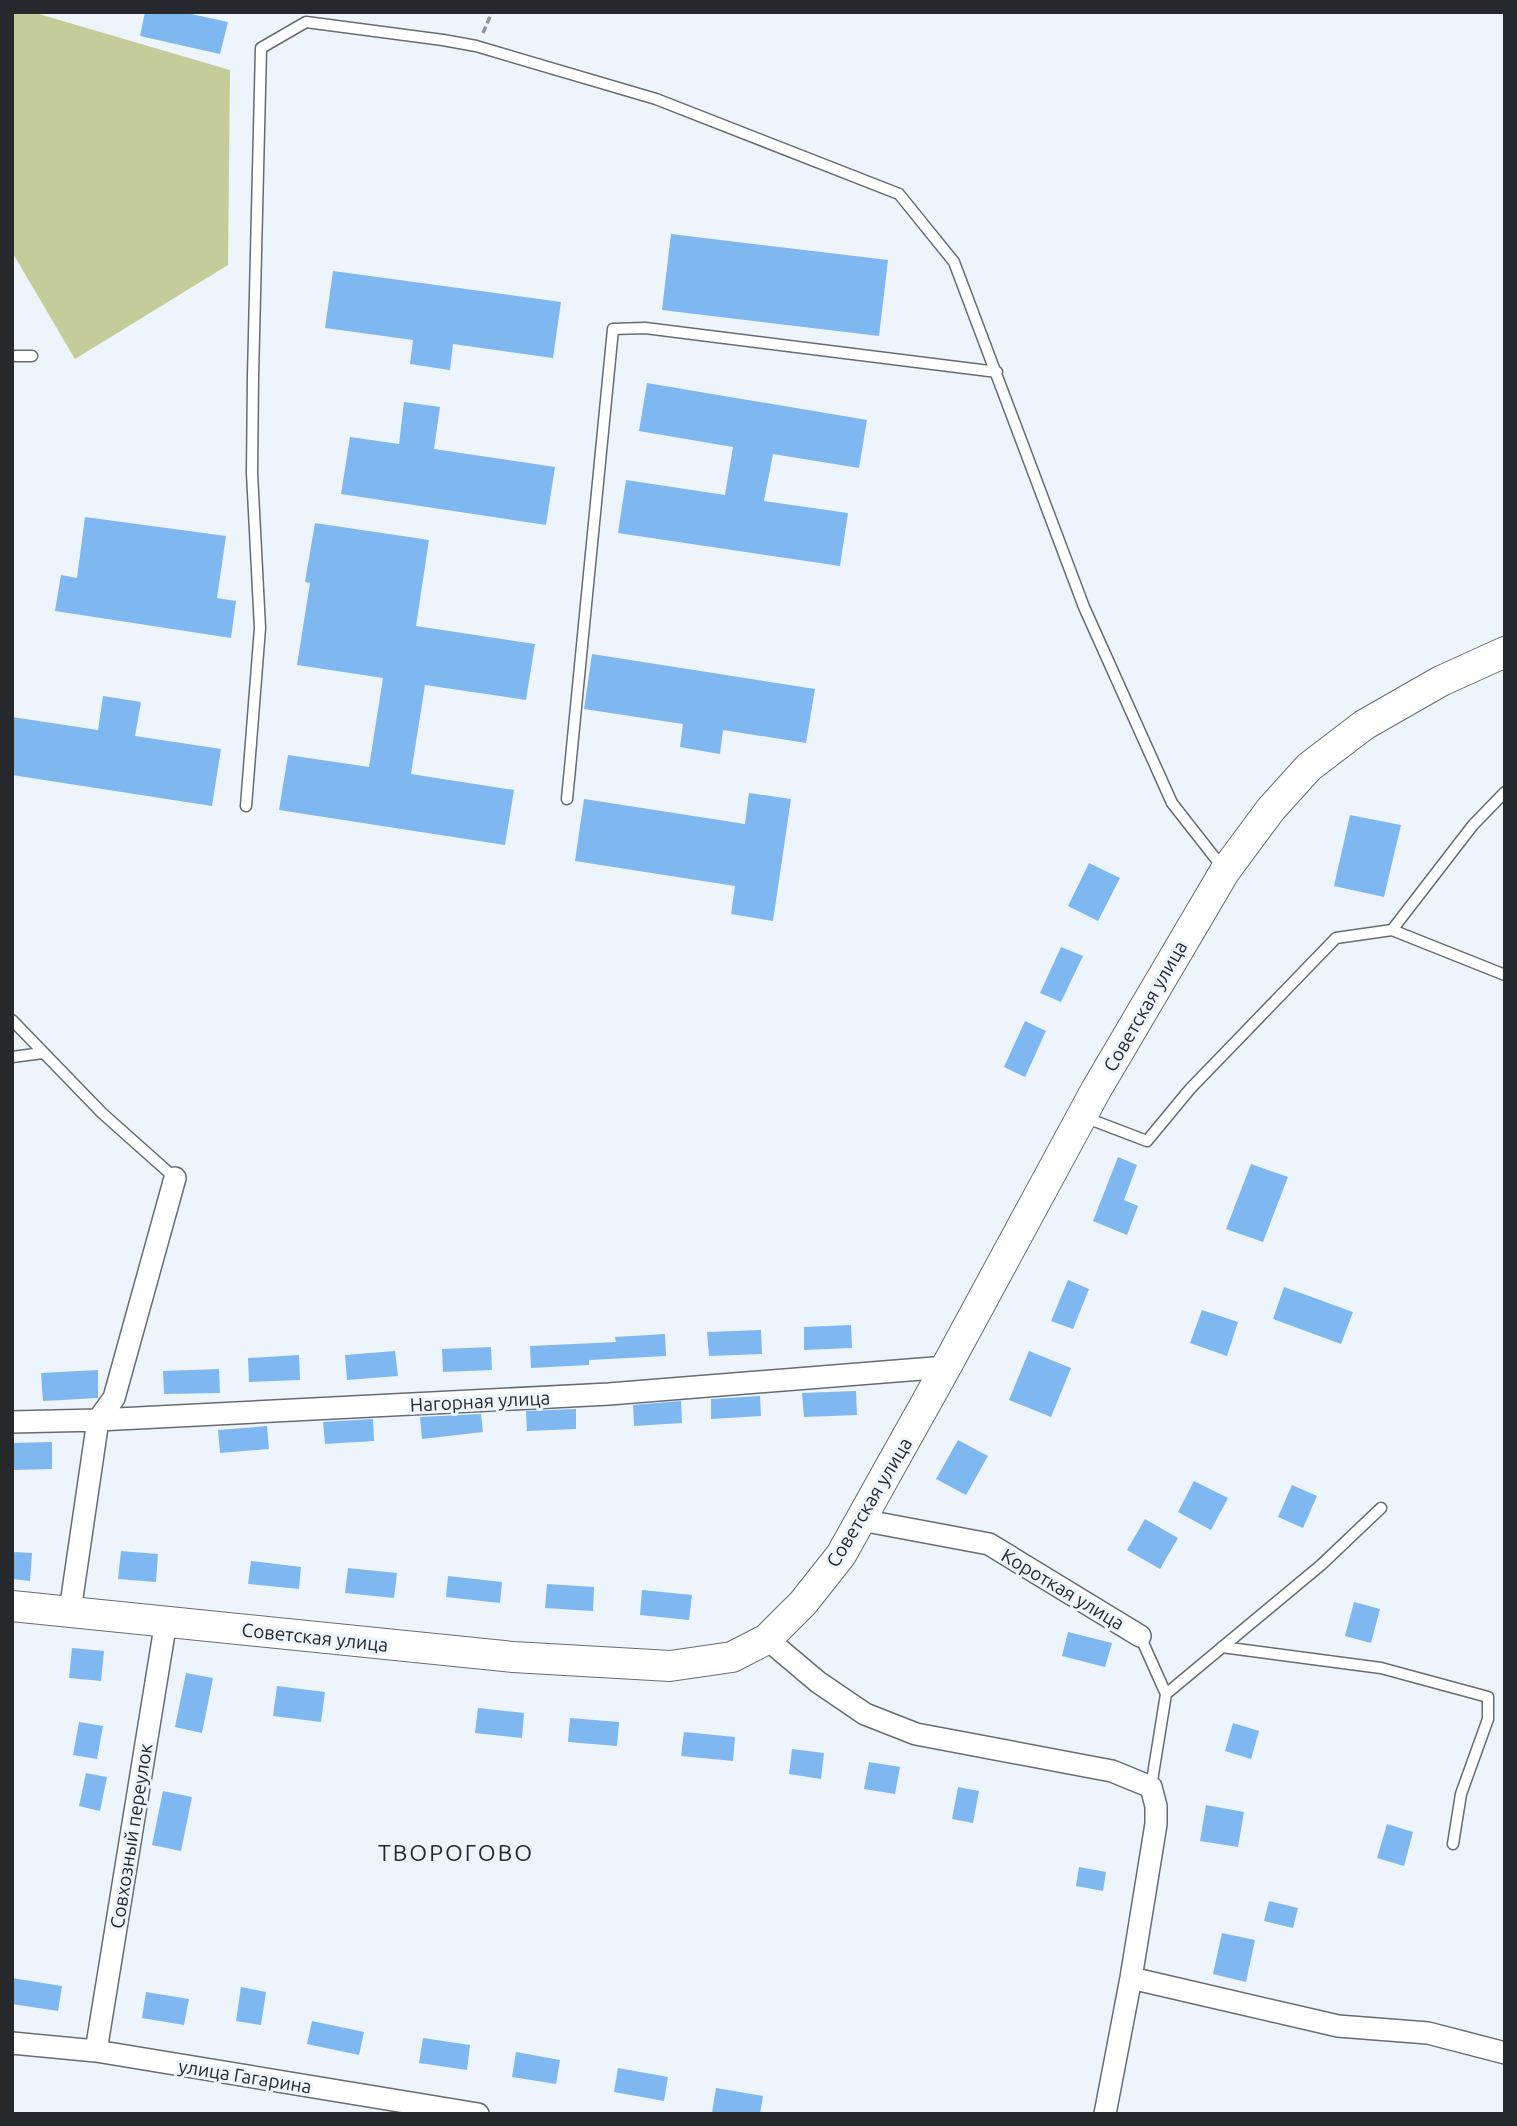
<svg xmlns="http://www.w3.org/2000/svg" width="1517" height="2126" font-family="Ubuntu,sans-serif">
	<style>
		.green { fill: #c4cd9a }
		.building { fill: #7fb8f0 }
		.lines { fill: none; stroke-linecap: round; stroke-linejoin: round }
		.lane-casing { stroke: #666c72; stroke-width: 13 }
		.street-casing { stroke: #666c72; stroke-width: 24 }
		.secondary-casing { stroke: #666c72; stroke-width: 32 }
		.path { stroke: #909499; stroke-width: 3.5; stroke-dasharray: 7 3.5; stroke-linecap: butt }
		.lane { stroke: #fff; stroke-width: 10 }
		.street { stroke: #fff; stroke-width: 21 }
		.secondary { stroke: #fff; stroke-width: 30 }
		.labels { text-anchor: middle; stroke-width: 6; stroke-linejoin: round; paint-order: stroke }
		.street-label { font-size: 19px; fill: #26282b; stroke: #edf4fb }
		.quarter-label { font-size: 23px; letter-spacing: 2px; fill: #26282b; stroke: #edf4fb }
	</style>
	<rect width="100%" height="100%" fill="#edf4fb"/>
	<!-- green -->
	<path class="green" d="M12 12H32L230 70 228 265 75 359 12 252Z"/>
	<!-- building -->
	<path class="building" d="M145 12H182L228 22 220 54 140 36Z
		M671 234 888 260 879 336 662 310Z
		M333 271 561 302 553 358 453 344 450 370 410 364 413 340 325 328Z
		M647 383 867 420 859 468 773 454 764 501 848 513 840 566 618 533 626 480 725 495 733 447 639 431Z
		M404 402 440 407 434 449 555 467 546 525 341 494 350 437 399 444Z
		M85 517 226 536 217 598 236 601 231 638 55 611 61 575 77 578Z
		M315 523 429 540 416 626 535 644 526 700 425 685 411 774 514 790 505 845 279 810 288 755 369 767 383 678 297 665 310 583 305 582Z
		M592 654 815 689 806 743 723 730 720 754 680 747 683 724 584 709Z
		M103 696 141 702 135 736 221 749 212 806 12 775V717L98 730Z
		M749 793 791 799 773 921 731 914 735 886 575 861 584 799 745 824Z
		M1350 815 1401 825 1384 897 1334 886Z
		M1089 863 1120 878 1098 921 1068 906Z
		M1061 947 1083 956 1061 1002 1040 993Z
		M1025 1021 1046 1031 1025 1077 1004 1067Z
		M1118 1157 1137 1165 1124 1200 1138 1206 1127 1235 1093 1221Z
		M1251 1164 1288 1177 1263 1242 1226 1229Z
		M1068 1280 1089 1289 1073 1329 1051 1321Z
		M1284 1287 1353 1312 1341 1344 1273 1319Z
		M1202 1310 1238 1322 1227 1356 1190 1343Z
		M851 1325 852 1348 804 1350V1327Z
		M761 1330 762 1354 709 1356 707 1332Z
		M665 1334 666 1356 589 1360V1365L531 1368 530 1346 616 1342 615 1337Z
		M491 1347 492 1370 443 1372 442 1349Z
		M395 1351 398 1376 347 1380 345 1355Z
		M1029 1351 1071 1368 1051 1417 1009 1400Z
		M299 1355 300 1380 249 1382 248 1358Z
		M219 1369 220 1393 164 1394 163 1371Z
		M98 1370V1398L43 1401 41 1373Z
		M856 1391 857 1415 804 1417 802 1393Z
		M760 1396 761 1416 711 1419V1399Z
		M681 1401 682 1423 634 1426 633 1405Z
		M576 1409V1429L527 1431 526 1411Z
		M481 1414 483 1432 422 1439 420 1417Z
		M373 1419 374 1441 325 1444 323 1422Z
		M267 1426 269 1449 220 1453 218 1430Z
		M958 1440 988 1456 966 1495 936 1479Z
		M52 1442V1469L12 1470V1443Z
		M1194 1481 1228 1498 1211 1530 1178 1512Z
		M1292 1485 1317 1496 1303 1528 1278 1517Z
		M1145 1519 1178 1538 1160 1569 1127 1550Z
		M121 1551 158 1554 156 1582 118 1579Z
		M12 1552 32 1553 30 1581 12 1579Z
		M251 1561 301 1567 299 1589 248 1584Z
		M348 1568 397 1573 394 1598 345 1593Z
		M448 1576 502 1582 500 1603 446 1597Z
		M547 1584 594 1587 593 1611 545 1608Z
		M642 1590 692 1595 689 1620 640 1615Z
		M1354 1602 1380 1609 1371 1643 1345 1636Z
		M1068 1632 1112 1643 1105 1667 1062 1656Z
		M72 1648 104 1651 101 1681 69 1678Z
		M186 1673 213 1678 202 1733 175 1727Z
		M277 1686 325 1692 321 1722 273 1716Z
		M478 1708 524 1713 522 1738 475 1733Z
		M570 1718 619 1722 617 1746 568 1742Z
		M79 1722 103 1726 97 1759 73 1755Z
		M1233 1723 1259 1731 1251 1759 1225 1751Z
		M684 1732 735 1737 733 1761 681 1756Z
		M792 1749 824 1753 821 1779 789 1774Z
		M869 1762 900 1767 895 1794 864 1789Z
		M86 1773 107 1777 100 1811 79 1806Z
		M958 1787 979 1791 973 1823 952 1819Z
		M163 1791 192 1797 181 1851 152 1845Z
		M1206 1805 1244 1812 1238 1847 1200 1841Z
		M1387 1824 1413 1832 1404 1866 1377 1858Z
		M1079 1867 1106 1872 1103 1891 1076 1886Z
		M1269 1901 1298 1908 1293 1928 1264 1921Z
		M1222 1933 1255 1940 1246 1982 1213 1974Z
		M12 1978 62 1986 58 2011 12 2004Z
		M241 1987 266 1992 261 2025 236 2021Z
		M146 1992 189 1999 184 2025 142 2018Z
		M312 2021 364 2032 359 2055 307 2044Z
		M423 2038 470 2045 467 2070 419 2063Z
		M516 2052 560 2060 556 2084 512 2077Z
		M618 2068 668 2077 664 2101 614 2092Z
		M716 2088 763 2096 760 2114 712 2112Z"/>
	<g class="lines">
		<defs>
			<path id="lane" d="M12 356H32
				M567 799 613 329 645 328 997 372
				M246 806 260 628 252 473 253 376 261 48 306 22 443 40 476 46 656 99 899 194 954 262 1084 607 1172 803 1223 868
				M1392 930 1473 825 1505 792
				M12 1020 102 1113 175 1178
				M12 1057 43 1053
				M1084 1117 1147 1141 1190 1089 1336 938 1392 930 1505 975
				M1140 1636 1166 1694 1151 1787
				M1222 1647 1381 1668 1488 1697V1719L1461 1794 1453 1844
				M1166 1694 1321 1565 1381 1508"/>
			<path id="street" d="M12 1422 98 1420 609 1394 946 1367
				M861 1520 989 1544 1140 1636
				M70 1611 98 1420 114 1398 175 1178
				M767 1639 818 1682 865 1714 916 1734 1112 1771 1151 1787 1156 1806V1824L1131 1978 1105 2114
				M1131 1978 1338 2026 1428 2033 1505 2053
				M12 2043 96 2051 478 2114
				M96 2051 166 1621"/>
			<path id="secondary" d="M12 1606 513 1657 670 1666 732 1657 767 1639 803 1603 841 1555 946 1367 1096 1090 1225 871 1271 809 1309 767 1364 725 1441 681 1505 652"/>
		</defs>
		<!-- lane casing -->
		<use href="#lane" class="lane-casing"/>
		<!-- street casing -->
		<use href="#street" class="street-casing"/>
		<!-- secondary casing -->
		<use href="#secondary" class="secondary-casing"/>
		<!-- path -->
		<path class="path" d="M483 33 492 12"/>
		<!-- lane -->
		<use href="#lane" class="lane"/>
		<!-- street -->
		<use href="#street" class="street"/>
		<!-- secondary -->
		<use href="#secondary" class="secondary"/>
	</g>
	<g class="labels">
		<!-- street labels -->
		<g class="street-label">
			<text transform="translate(1145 1006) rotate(-60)" y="7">Советская улица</text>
			<text transform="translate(480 1401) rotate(-3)" y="7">Нагорная улица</text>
			<text transform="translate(869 1502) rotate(-59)" y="7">Советская улица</text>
			<text transform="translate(1063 1589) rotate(31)" y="7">Короткая улица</text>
			<text transform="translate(315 1637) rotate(6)" y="7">Советская улица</text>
			<text transform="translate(131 1836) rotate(-81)" y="7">Совхозный переулок</text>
			<text transform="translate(245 2076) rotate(9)" y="7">улица Гагарина</text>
		</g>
		<!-- quarter labels -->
		<g class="quarter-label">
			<text x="456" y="1861">ТВОРОГОВО</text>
		</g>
	</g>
	<!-- border -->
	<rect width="1517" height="2126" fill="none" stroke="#26282b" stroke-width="28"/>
</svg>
